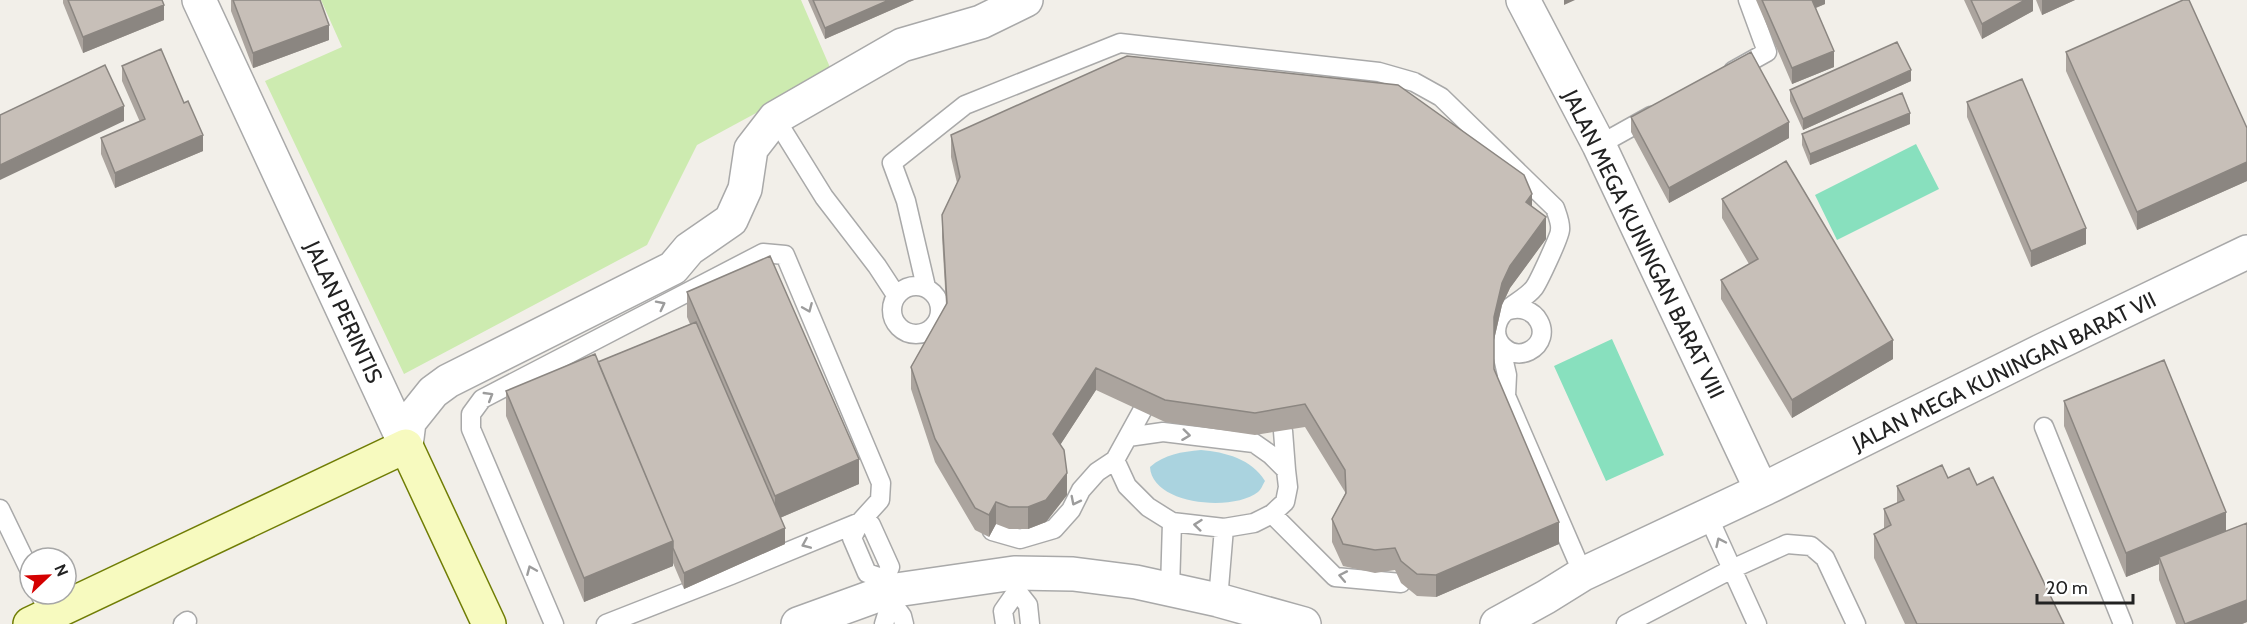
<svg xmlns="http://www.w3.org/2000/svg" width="2247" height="624" font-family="Cabin,sans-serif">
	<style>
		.grass { fill: #cdebb0 }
		.pitch { fill: #88e0be }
		.water { fill: #aad3df }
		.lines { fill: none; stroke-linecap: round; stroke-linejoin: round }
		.lane-casing { stroke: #a9a9a9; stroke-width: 21 }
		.street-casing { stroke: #a9a9a9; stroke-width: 36 }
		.secondary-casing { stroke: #707d05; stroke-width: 36 }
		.lane { stroke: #fff; stroke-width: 18 }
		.street { stroke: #fff; stroke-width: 33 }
		.secondary { stroke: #f7fabf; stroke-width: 33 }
		.wall { fill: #aba49e }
		.shaded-wall { fill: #8b8681 }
		.building { fill: #c7bfb8; stroke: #8b8681; stroke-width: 1.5 }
		.oneway { stroke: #9c9c9c }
		.labels { text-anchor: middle; stroke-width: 5; stroke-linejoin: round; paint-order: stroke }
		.street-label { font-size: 22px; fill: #222; stroke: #fff }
	</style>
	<rect width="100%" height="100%" fill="#f2efe9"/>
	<!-- grass -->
	<path class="grass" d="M321 0H801L832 72 697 145 647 245 404 374 265 81 342 47Z"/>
	<!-- pitch -->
	<path class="pitch" d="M1916 144 1939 189 1837 240 1815 195Z
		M1612 339 1664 455 1606 481 1554 366Z"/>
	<!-- water -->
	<path class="water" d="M1201 450C1225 452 1252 459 1265 481 1263 484 1261 490 1258 492 1233 512 1152 505 1150 467 1165 454 1181 452 1201 450Z"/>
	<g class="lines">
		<defs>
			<path id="lane" d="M1733 71 1767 52 1748 0
				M775 118 824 197 877 266 896 295
				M1599 145 1651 116
				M892 310a24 24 0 1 1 48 0a24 24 0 1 1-48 0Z
				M926 287 906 201 892 163 965 105 1120 43 1379 72 1414 82 1441 97 1555 208C1557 214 1561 223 1560 230 1560 236 1538 283 1534 288 1524 301 1503 307 1498 322 1490 342 1511 360 1529 351 1556 337 1536 299 1506 311
				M1500 344 1507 375 1506 396 1583 574
				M2044 427 2123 624
				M1283 431 1286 470
				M1128 437 1163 432 1254 443 1271 455 1286 470 1288 487 1285 502 1272 514 1254 523 1224 528 1172 522 1148 507 1127 486 1115 460 1142 411
				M0 509 30 571
				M1272 514 1335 577 1401 583
				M1707 514 1757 624
				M992 531 1020 539 1054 529 1071 510 1081 490 1097 472 1115 460
				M1170 589 1172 522
				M1017 591 1028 605 1030 624
				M40 594 50 615
				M1218 600 1224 528
				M891 601 902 616 904 624
				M183 624 187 621
				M554 624 471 429V414L482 399 763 253 785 255 881 483 880 500 860 522 852 538 867 573 885 579
				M606 624 731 575 860 522 871 525 890 567 885 579
				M884 624 891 601 888 587
				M1005 624 1003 611 1017 591 1014 573
				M1626 624 1732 569 1787 544 1811 546 1825 558 1856 624"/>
			<path id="street" d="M199 0 406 446
				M1523 0 1599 145 1761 489
				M406 446 409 422 433 392 448 381 673 268 689 249 731 220 745 189 751 149 775 118 902 45 981 22 1026 0
				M798 624 889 591 1014 573 1073 574 1136 582 1218 600 1304 624
				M1497 624 1546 597 1583 574 1766 488 2039 352 2247 252"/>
			<path id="secondary" d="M30 624 406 446 489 624"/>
		</defs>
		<!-- lane casing -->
		<use href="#lane" class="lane-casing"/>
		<!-- street casing -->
		<use href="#street" class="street-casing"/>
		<!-- secondary casing -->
		<use href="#secondary" class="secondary-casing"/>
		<!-- lane -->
		<use href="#lane" class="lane"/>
		<!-- street -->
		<use href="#street" class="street"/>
		<!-- secondary -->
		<use href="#secondary" class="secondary"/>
	</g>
	<!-- wall -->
	<path class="wall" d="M63 0H162L164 20 83 53 63 3Z
		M231 0H320L329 40 253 68 231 11Z
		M808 0H914L825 39Z
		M1756 0H1825V4L1816 8 1834 67 1792 84Z
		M1964 0H2033V11L1982 39Z
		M2036 0H2075L2042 15Z
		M2066 52 2247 128V181L2137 230 2066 71Z
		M122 66 184 103 203 151 115 188 101 154V138L140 122 122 81Z
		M1911 81 1803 130 1790 101V90Z
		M1967 102 2086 244 2031 267 1967 117Z
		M1631 117 1789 138 1669 203 1631 132Z
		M1910 124 1810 165 1802 145V134Z
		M951 135 1532 207 1546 239 1510 288 1502 305 1494 340V369L1559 544 1436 597 1417 596 1401 583 1395 570 1375 573 1343 566 1332 542V519L1345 494V492L1305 427 1255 435 1165 422 1096 390 1060 445 1067 495 1046 522 1028 529H1009L996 524 989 537 975 530 935 462 911 389V367L946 305 942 237V215L957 183 951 157Z
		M1722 199 1893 359 1792 418 1721 299V280L1749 264 1722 218Z
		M687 292 859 484 780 518 785 544 684 589 673 563V566L584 602 506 416V391L598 362 690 324 687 317Z
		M2064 401 2226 531 2247 622 2242 624H2176L2159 580V564L2126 577 2064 426Z
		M1948 478 1977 485 2064 624H1905L1874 558V534L1884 529V509L1897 503V486Z"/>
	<!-- shaded-wall -->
	<path class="shaded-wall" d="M889 0H914L825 39V28Z
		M1564 0H1575L1564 5Z
		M1810 0H1825V4L1810 10Z
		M2025 0H2033V11L1982 39V24Z
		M2042 0H2075L2042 15Z
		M164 5V20L83 53V37Z
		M329 25V40L253 68V53Z
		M1834 51V67L1792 84V68Z
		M1911 70V81L1803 130V119Z
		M124 106V121L0 180V165Z
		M1910 113V124L1810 165V154Z
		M1789 122V138L1669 203V188Z
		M203 135V151L115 188V173Z
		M2247 162V181L2137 230V212Z
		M1532 194V216L1526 202Z
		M1546 217V239L1510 288 1502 305 1494 340V317L1502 283 1510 266Z
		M2086 228V244L2031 267V251Z
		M1893 340V359L1792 418V400Z
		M1096 368V390L1053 456V434Z
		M859 459V484L775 520V496Z
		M1067 473V495L1046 522 1028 529V507Z
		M996 502V524L989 537V515Z
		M2226 512V537L2159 557V564L2126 577V553Z
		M1559 522V544L1436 597V575Z
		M785 528V544L684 589V573Z
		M673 541V566L584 602V578Z
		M2247 600V622L2242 624H2185Z"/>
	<!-- building -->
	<path class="building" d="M68 0H162L164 5 83 37Z
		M233 0H320L329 25 253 53Z
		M813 0H889L825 28Z
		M1762 0H1812L1834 51 1792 68Z
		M1971 0H2025L1982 24Z
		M2183 0H2189L2247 128V162L2137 212 2066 52Z
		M1897 42 1911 70 1803 119 1790 90Z
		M161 49 184 103 188 101 203 135 115 173 101 138 145 119 122 66Z
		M1751 52 1789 122 1669 188 1631 117Z
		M1127 56 1398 85 1524 175 1532 194 1526 202 1546 217 1510 266 1502 283 1494 317V369L1559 522 1436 575 1417 574 1401 561 1395 548 1375 550 1343 544 1332 519 1346 493 1345 470 1305 404 1255 413 1165 400 1096 368 1053 434 1064 450 1067 473 1046 500 1028 507H1009L996 502 989 515 975 508 935 439 911 367 947 303 942 215 960 177 951 135Z
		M105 65 124 106 0 165V115Z
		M2022 79 2086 228 2031 251 1967 102Z
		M1902 93 1910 113 1810 154 1802 134Z
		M1786 161 1893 340 1792 400 1721 280 1758 259 1722 199Z
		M770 256 859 459 775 496 687 292Z
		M696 322 785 528 684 573 673 548V541L598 362Z
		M595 354 673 541 584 578 506 391Z
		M2164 360 2226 512 2126 553 2064 401Z
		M1942 465 1948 478 1969 468 1977 485 1993 477 2064 624H1917L1874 534 1891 525 1884 509 1904 500 1897 486Z
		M2247 523V600L2185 624 2159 557Z"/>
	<!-- one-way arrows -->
	<defs><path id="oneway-chevron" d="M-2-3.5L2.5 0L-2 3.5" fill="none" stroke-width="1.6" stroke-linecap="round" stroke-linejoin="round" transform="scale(1.5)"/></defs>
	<g class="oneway">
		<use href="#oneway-chevron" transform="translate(661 305) rotate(-27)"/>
		<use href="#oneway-chevron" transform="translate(808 308) rotate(67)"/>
		<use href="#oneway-chevron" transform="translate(489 396) rotate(-31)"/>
		<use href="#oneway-chevron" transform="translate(1186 435) rotate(7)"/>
		<use href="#oneway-chevron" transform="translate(1075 501) rotate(117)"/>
		<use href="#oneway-chevron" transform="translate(1198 525) rotate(-174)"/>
		<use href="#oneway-chevron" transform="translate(1720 542) rotate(-115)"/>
		<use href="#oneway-chevron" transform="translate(806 544) rotate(157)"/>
		<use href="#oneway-chevron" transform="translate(531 570) rotate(-113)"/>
		<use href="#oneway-chevron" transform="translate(1343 576) rotate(-169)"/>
	</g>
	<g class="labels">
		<!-- street labels -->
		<g class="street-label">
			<text transform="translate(1644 244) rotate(64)" y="8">JALAN MEGA KUNINGAN BARAT VIII</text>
			<text transform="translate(344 312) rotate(65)" y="8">JALAN PERINTIS</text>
			<text transform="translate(2004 371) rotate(-26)" y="8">JALAN MEGA KUNINGAN BARAT VII</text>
		</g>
	</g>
	<!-- north arrow -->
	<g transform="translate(48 576) rotate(67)"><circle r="28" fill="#ffffff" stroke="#a7a7a7" stroke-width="1.5"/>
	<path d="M0-4.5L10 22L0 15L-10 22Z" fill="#d40000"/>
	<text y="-9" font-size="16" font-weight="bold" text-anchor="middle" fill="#222222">N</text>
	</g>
	<!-- scale -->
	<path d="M2037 594v9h96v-9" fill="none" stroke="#222222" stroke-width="3"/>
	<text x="2046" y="594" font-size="18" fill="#222222" stroke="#ffffff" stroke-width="4.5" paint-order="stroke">20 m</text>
</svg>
